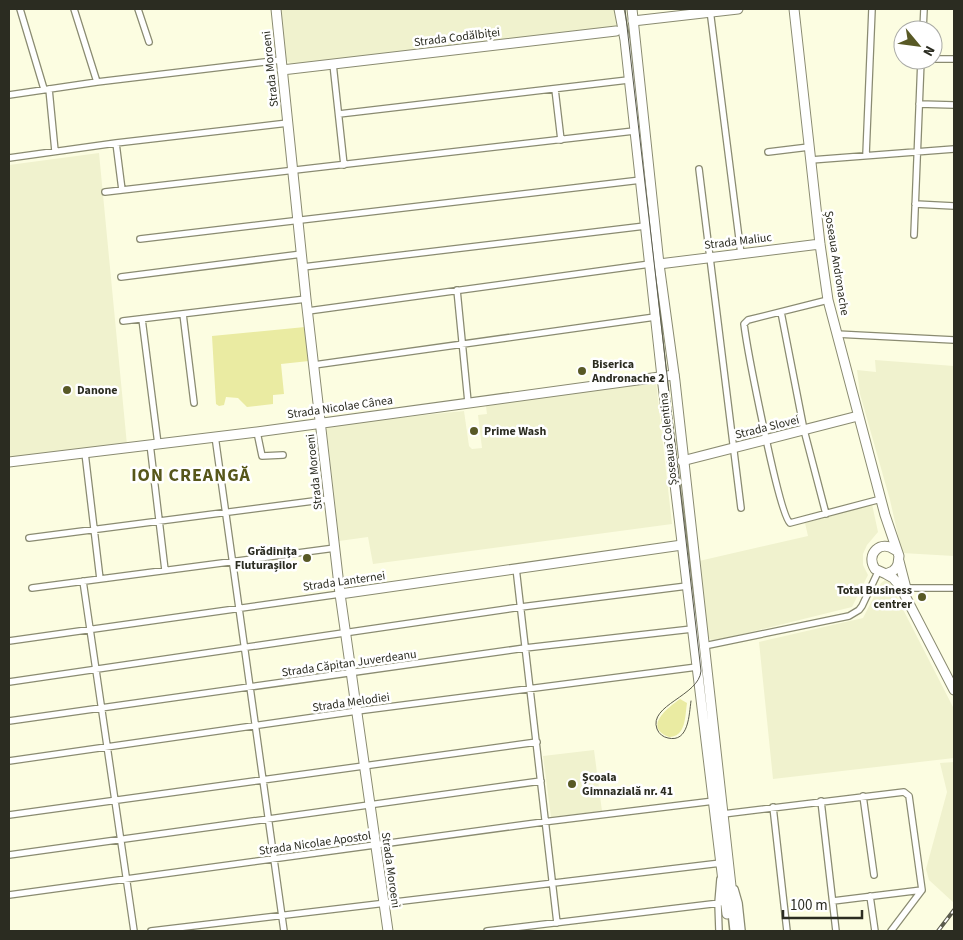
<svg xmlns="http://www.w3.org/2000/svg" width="963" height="940" font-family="'Source Sans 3',sans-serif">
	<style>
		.built { fill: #f0f2ce }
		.green { fill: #eaeba2 }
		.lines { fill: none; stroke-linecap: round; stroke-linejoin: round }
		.street-casing { stroke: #8a8b71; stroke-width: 8 }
		.secondary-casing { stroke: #8a8b71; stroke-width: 11 }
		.primary-casing { stroke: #8a8b71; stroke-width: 11 }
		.highway-casing { stroke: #8a8b71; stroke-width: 14 }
		.street { stroke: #fff; stroke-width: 5.5 }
		.secondary { stroke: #fff; stroke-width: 9 }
		.primary { stroke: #fff; stroke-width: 9 }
		.highway { stroke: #fff; stroke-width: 11 }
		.tram { stroke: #5b5c4d; stroke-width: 1 }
		.rail-casing { stroke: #5b5c4d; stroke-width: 4 }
		.rail { stroke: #fff; stroke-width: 2; stroke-dasharray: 5.5; stroke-linecap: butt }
		.poi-dot { fill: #585925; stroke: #fff; stroke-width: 2 }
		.labels { text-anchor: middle; stroke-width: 5; stroke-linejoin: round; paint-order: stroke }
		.street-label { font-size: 12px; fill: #2b2c21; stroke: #fff }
		.poi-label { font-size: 12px; font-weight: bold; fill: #2b2c21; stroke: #fff; text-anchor: start }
		.district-label { font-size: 18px; font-weight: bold; letter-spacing: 1px; fill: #56561a; stroke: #fff }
	</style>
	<rect width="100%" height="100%" fill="#fcfde1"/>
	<!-- built -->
	<path class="built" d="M280 9H615L617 26 292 64 285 60Z
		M99 153 127 445 9 460V165Z
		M875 360 954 366V556L902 553 890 500 860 394 857 370 876 372Z
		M653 382H656L672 524 373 564 368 537 339 541 326 425 464 411 469 446 472 449 482 448 478 415 487 414 486 406Z
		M872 504 878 532 867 545 863 554V565L868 575 852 607 722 639 712 640 708 638 699 561 808 536 805 523Z
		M885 580 889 582 954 709V758L773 779 759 642 863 618 881 583Z
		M594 750 602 811 551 817 543 756Z
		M954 762V903L929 880 926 869 947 792 940 763Z"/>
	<!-- green -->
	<path class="green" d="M305 327 309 361 281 364 284 394 273 395V404L247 407 238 398 226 397 224 405 219 406 216 404 212 336Z
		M680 699 687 703C685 716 686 737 669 737 642 727 669 707 680 699Z"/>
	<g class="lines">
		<defs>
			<path id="street" d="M20 9 44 89
				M74 9 97 82
				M138 9 149 42
				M710 10 741 254
				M923 30 924 9
				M933 59H954
				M333 64 344 165
				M49 89 55 151
				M555 89 561 140
				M9 95 97 82 281 60
				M919 104 954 105
				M339 114 628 80
				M116 143 122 190
				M768 152 809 147
				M866 155 872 9
				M9 158 116 143 288 123
				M811 160 954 149
				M699 169 741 508
				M105 192 634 131
				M915 204 954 206
				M914 235 921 60
				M140 239 641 180
				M303 267 645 226
				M121 277 302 254
				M457 290 468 402
				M828 300 748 320 744 324C747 348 779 515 790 523L881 499
				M308 311 650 264
				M781 312 804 430 826 514
				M183 314 194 403
				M142 319 158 444
				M123 321 306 299
				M836 334 954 340
				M314 365 655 317
				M257 432 262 456 283 455
				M215 436 284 931
				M150 444 165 570
				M85 453 100 579
				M29 538 329 499
				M516 568 557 923
				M83 581 134 931
				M32 588 335 548
				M906 588H954
				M9 641 340 594
				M704 646 849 616 859 610 862 606 878 572
				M9 682 521 607 687 586
				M9 721 525 648 692 629
				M9 761 357 711 697 667
				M863 796 874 875
				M821 801 836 931
				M773 807 787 931
				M723 814 904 792 909 796 922 890 891 931
				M9 815 537 742
				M9 855 541 781
				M735 889 739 903 742 931
				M9 895 551 821 714 801
				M870 896 875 931
				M833 901 922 890
				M151 931 721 863V864
				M487 931 720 903
				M719 931 718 903 720 879"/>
			<path id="secondary" d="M276 9 306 299 340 594 388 931
				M794 9 820 244 828 300 885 515 899 556 898 564 896 568 893 571 886 574 875 569C865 554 881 539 895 550
				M633 21 738 9
				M282 70 616 31
				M659 264 820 244
				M682 461 858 416
				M9 462 257 432 674 375
				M899 561 907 592
				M886 574 893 578 900 586 954 690
				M340 594 682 545"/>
			<path id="primary" d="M619 9 625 40 662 377 727 914
				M632 9 659 264 675 381 734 913"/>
			<path id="highway" d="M734 913 736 931"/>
		</defs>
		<!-- street casing -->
		<use href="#street" class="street-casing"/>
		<!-- secondary casing -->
		<use href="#secondary" class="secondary-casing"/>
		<!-- primary casing -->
		<use href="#primary" class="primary-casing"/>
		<!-- highway casing -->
		<use href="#highway" class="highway-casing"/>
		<!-- street -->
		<use href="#street" class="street"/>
		<!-- secondary -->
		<use href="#secondary" class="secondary"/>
		<!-- primary -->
		<use href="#primary" class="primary"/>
		<!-- highway -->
		<use href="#highway" class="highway"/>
		<!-- tram -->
		<path class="tram" d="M625 9 701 671C699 696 648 705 657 729 659 734 663 737 668 738 689 743 689 714 691 701"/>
		<defs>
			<path id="rail" d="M938 931 954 910"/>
		</defs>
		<!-- rail casing -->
		<use href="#rail" class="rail-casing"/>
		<!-- rail -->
		<use href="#rail" class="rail"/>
	</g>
	<!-- markers -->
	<g class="poi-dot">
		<circle cx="582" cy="371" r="5"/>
		<circle cx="67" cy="390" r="5"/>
		<circle cx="474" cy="431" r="5"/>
		<circle cx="307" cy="558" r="5"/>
		<circle cx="922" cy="597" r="5"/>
		<circle cx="572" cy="784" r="5"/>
	</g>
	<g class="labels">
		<!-- street labels -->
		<g class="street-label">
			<text transform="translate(457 37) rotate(-7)" y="4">Strada Codălbiței</text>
			<text transform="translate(270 69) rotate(-96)" y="4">Strada Moroeni</text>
			<text transform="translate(738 241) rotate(-7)" y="4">Strada Maliuc</text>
			<text transform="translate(837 263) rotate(81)" y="4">Șoseaua Andronache</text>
			<text transform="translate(340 407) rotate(-8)" y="4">Strada Nicolae Cânea</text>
			<text transform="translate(767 427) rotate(-14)" y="4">Strada Slovei</text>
			<text transform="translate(668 439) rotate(-96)" y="4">Șoseaua Colentina</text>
			<text transform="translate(314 472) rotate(-96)" y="4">Strada Moroeni</text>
			<text transform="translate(344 581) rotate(-8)" y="4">Strada Lanternei</text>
			<text transform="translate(349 663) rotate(-8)" y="4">Strada Căpitan Juverdeanu</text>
			<text transform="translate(351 702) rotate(-8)" y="4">Strada Melodiei</text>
			<text transform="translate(315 843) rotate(-8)" y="4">Strada Nicolae Apostol</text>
			<text transform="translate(391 870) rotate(82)" y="4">Strada Moroeni</text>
		</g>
		<!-- poi labels -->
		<g class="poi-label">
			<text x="592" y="368">Biserica<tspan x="592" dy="14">Andronache 2</tspan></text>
			<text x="77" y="394">Danone</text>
			<text x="484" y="435">Prime Wash</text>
			<text x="297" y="555" text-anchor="end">Grădinița<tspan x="297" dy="14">Fluturașilor</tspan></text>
			<text x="912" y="594" text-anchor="end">Total Business<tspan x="912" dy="14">centrer</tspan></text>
			<text x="582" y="781">Școala<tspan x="582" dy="14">Gimnazială nr. 41</tspan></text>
		</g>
		<!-- district labels -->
		<g class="district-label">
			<text x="191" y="481">ION CREANGĂ</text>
		</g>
	</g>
	<!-- border -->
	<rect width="963" height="940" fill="none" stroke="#2b2c21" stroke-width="20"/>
	<!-- north arrow -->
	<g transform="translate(918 45) rotate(119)"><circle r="24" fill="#ffffff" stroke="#aaaba6"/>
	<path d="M0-4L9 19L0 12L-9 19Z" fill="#585925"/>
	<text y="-8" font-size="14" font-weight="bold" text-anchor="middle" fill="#2b2c21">N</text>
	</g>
	<!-- scale -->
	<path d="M783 910v8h79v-8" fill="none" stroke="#2b2c21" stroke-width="2.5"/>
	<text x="790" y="910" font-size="15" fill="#2b2c21" stroke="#ffffff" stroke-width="4" paint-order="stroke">100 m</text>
</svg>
